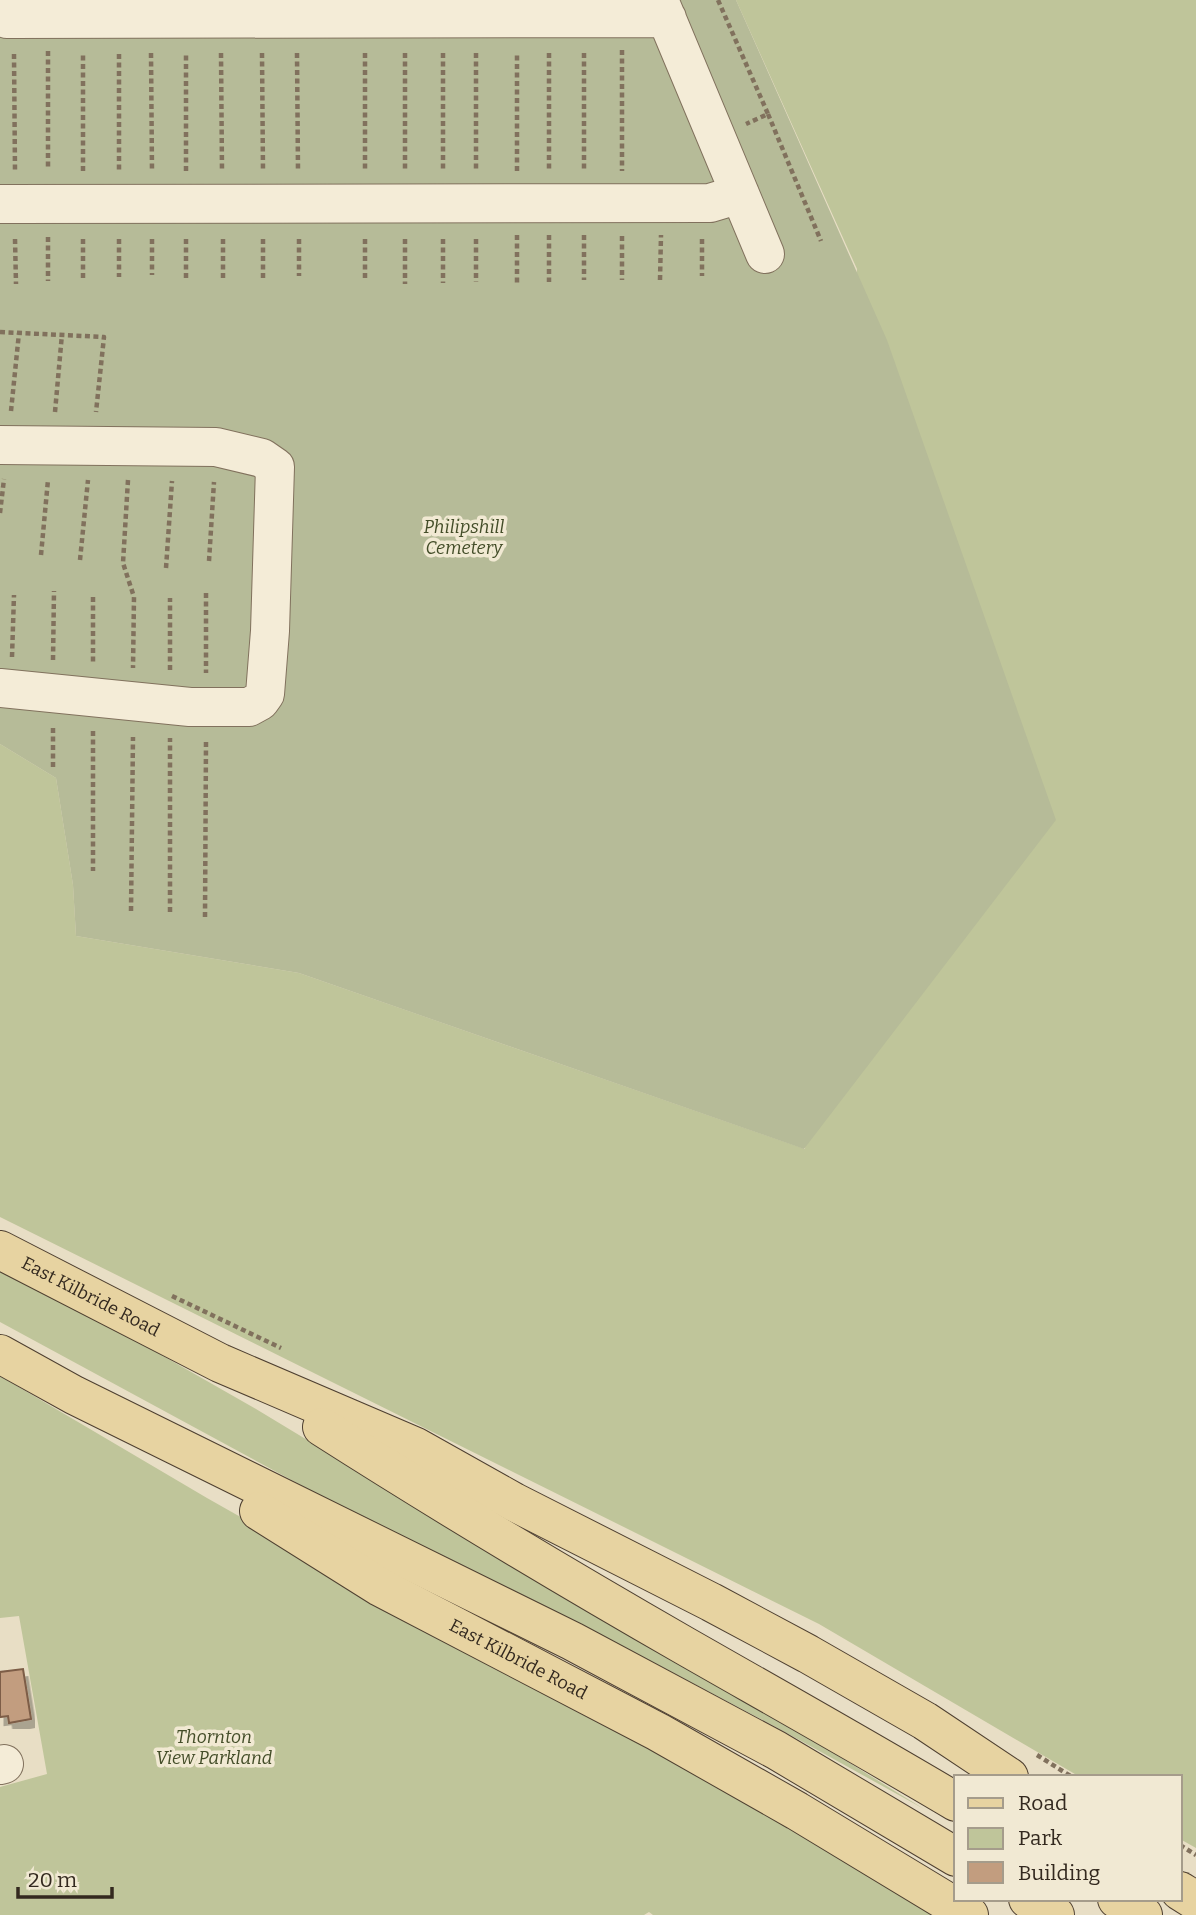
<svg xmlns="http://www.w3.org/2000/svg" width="1196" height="1915" font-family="Bitter,serif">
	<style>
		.green { fill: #bfc59a }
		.cemetery { fill: #b6bb98 }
		.building { fill: #c29d7f; stroke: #7d5d46; stroke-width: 2; filter: url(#shadow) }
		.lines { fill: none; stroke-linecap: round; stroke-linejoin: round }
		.minor-casing { stroke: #81715d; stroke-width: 40 }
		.major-casing { stroke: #4f4031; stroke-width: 40 }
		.path { stroke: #81715d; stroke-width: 4.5; stroke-dasharray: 5 3.5; stroke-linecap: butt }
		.minor { stroke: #f4ecd7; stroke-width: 38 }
		.major { stroke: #e7d3a1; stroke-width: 38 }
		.labels { text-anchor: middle; stroke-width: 7; stroke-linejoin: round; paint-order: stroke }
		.park-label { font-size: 18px; font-style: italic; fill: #434d28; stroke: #f1e9d3 }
		.street-label { font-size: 18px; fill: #33291f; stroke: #f1e9d3 }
	</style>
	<defs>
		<filter id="shadow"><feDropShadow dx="4.5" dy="8" stdDeviation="0" flood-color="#0004"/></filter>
	</defs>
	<rect width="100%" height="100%" fill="#e8dec5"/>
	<!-- green -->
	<path class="green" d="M736 0H1196V1848L1180 1839V1777H1080L819 1624 0 1217V744L56 778 73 885 76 936 299 973 805 1149 857 269Z
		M0 1270 65 1300 256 1409 532 1576 780 1720 924 1809 774 1726 626 1648 393 1535 0 1322Z
		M0 1376 207 1498 880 1880 935 1915H653L649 1912 644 1915H0V1787L47 1774 19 1616 0 1618Z"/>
	<!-- cemetery -->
	<path class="cemetery" d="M0 0H736L887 340 1056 820 804 1149 299 973 76 936 73 885 56 778 0 744Z"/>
	<!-- building -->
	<path class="building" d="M23 1669 31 1719 9 1723 8 1716 0 1717V1672Z"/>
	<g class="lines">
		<defs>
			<path id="minor" d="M659 0 765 254
				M0 15 7 19 667 18
				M0 204 710 203 740 194
				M0 445 216 447 262 458 275 467 270 631 265 694 260 701 249 707H190L0 688
				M0 1765 4 1764"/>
			<g id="major">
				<path id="s1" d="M0 1250 220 1363 416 1447 514 1502 711 1602 808 1654 925 1721 1009 1777"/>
				<path d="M0 1354 74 1395 572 1641 776 1750 956 1857"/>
				<path d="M322 1427C441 1503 563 1576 685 1646 776 1698 867 1749 956 1802"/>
				<path id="s2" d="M259 1511 380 1587 658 1732 797 1811 969 1915"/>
				<path d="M1180 1891 1196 1901"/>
				<path d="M1028 1899 1055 1915"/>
				<path d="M1117 1899 1143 1915"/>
			</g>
		</defs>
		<!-- minor casing -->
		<use href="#minor" class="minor-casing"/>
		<!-- major casing -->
		<use href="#major" class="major-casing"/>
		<!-- path -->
		<path class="path" d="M718 0 768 114 746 124
			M622 50V171
			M48 51V169
			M151 53 152 171
			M221 53 222 171
			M262 53 263 171
			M297 53 298 171
			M365 53V171
			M405 53V171
			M443 53V171
			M476 53V171
			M549 53V171
			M584 53V171
			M14 54 15 171
			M119 54V171
			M768 114 821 241
			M83 171V53
			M186 171V53
			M517 171V53
			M517 235V285
			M549 235V282
			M584 235V280
			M622 236V280
			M48 237V281
			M15 239 16 284
			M83 239V280
			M119 239V277
			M152 239V275
			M186 239V278
			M223 239V279
			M263 239V279
			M299 239V276
			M365 239V281
			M405 239V284
			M443 239V283
			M476 239V282
			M702 239V276
			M660 280 661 235
			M0 332 104 337 96 412
			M11 411 19 333
			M55 412 62 334
			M128 480 123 563 134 597 133 668
			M0 513 4 479
			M41 555 48 480
			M80 560 88 480
			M209 561 214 482
			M166 568 172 481
			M206 593V673
			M93 597V663
			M12 657 14 595
			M53 660 54 591
			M170 670V598
			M93 731V871
			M53 767V728
			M131 911 133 737
			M170 912V738
			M205 917 206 741
			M172 1296 281 1348
			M1037 1755 1072 1777
			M1180 1845 1196 1855"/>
		<!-- minor -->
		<use href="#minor" class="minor"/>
		<!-- major -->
		<use href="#major" class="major"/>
	</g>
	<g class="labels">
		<!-- park labels -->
		<g class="park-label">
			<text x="464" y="533">Philipshill<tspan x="464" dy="21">Cemetery</tspan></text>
			<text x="214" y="1743">Thornton<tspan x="214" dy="21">View Parkland</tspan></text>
		</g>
		<!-- street labels -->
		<g class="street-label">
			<text dy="6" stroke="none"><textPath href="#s1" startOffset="102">East Kilbride Road</textPath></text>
			<text dy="6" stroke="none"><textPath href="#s2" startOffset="299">East Kilbride Road</textPath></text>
		</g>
	</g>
	<!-- legend -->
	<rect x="954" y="1775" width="228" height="126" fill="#f1e9d3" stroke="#a59c8b" stroke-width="2"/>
	<rect x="968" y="1798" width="35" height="10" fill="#e7d3a1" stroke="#a59c8b" stroke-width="2"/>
	<text x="1018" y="1810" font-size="21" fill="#33291f">Road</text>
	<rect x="968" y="1828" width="35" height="21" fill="#bfc59a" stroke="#a59c8b" stroke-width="2"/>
	<text x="1018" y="1845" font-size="21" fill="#33291f">Park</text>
	<rect x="968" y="1862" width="35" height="21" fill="#c29d7f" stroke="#a59c8b" stroke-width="2"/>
	<text x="1018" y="1880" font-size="21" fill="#33291f">Building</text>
	<!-- scale -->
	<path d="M18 1887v10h94v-10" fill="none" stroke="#33291f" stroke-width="3.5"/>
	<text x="28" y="1887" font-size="21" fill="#33291f" stroke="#f1e9d3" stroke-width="5" paint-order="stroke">20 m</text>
</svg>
